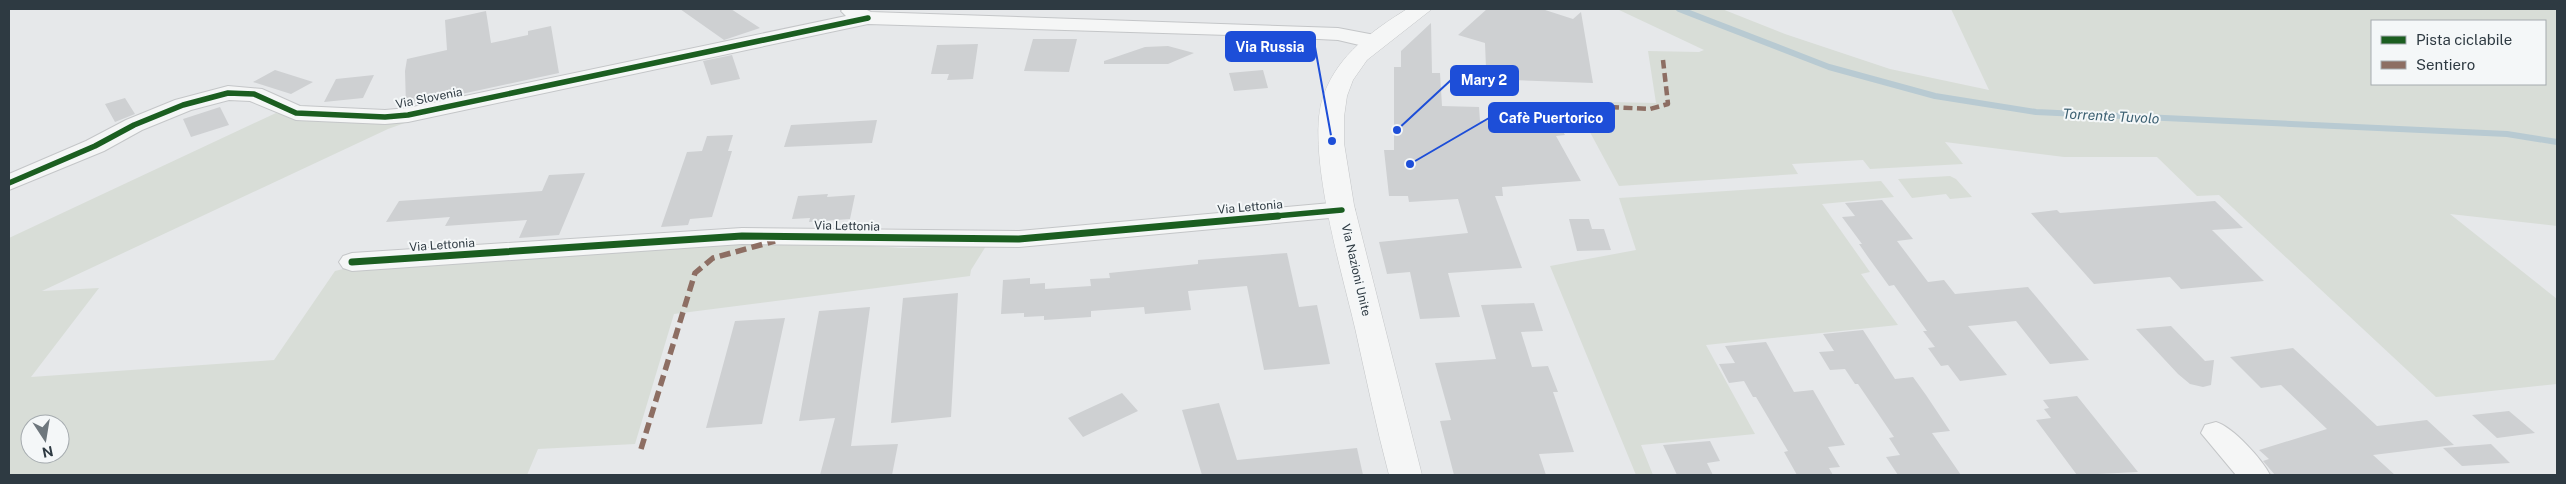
<svg xmlns="http://www.w3.org/2000/svg" width="2566" height="484" font-family="'Public Sans',sans-serif">
	<style>
		.green { fill: #d8ddd7; fill-rule: evenodd }
		.lines { fill: none; stroke-linecap: round; stroke-linejoin: round }
		.stream { stroke: #b8cad2; stroke-width: 6 }
		.building { fill: #ced0d2 }
		.minor-casing { stroke: #c4c6c8; stroke-width: 2 }
		.tertiary-casing { stroke: #c4c6c8; stroke-width: 1 }
		.minor { fill: #f5f6f6; fill-rule: evenodd }
		.tertiary { fill: #f5f6f6; fill-rule: evenodd }
		.quiet-far1 { stroke: #8d6e63; stroke-width: 4.5; stroke-dasharray: 9 4.5; stroke-linecap: butt }
		.quiet { stroke: #8d6e63; stroke-width: 5.5; stroke-dasharray: 11 5.5; stroke-linecap: butt }
		.cycleway-far1-casing { stroke: #f4f7f8; stroke-width: 8 }
		.cycleway-casing { stroke: #f4f7f8; stroke-width: 10 }
		.cycleway-far1 { stroke: #1b5e20; stroke-width: 5.5 }
		.cycleway { stroke: #1b5e20; stroke-width: 7 }
		.labels { text-anchor: middle; stroke-width: 4; stroke-linejoin: round; paint-order: stroke }
		.street-label { font-size: 12px; fill: #2e3a42; stroke: #f4f7f8 }
		.water-label { font-size: 14px; font-style: italic; fill: #3c6072; stroke: #f4f7f8 }
		.leader { fill: none; stroke: #1d4ed8; stroke-width: 2 }
		.callout-dot { fill: #1d4ed8; stroke: #f4f7f8; stroke-width: 2 }
		.callout { fill: #1d4ed8; stroke: #1d4ed8; stroke-width: 2 }
		.callout-label { font-size: 14px; text-anchor: middle; font-weight: bold; fill: #fff }
	</style>
	<rect width="100%" height="100%" fill="#e6e8ea"/>
	<!-- green -->
	<path class="green" d="M1617 9H1722L1785 34 1890 69 1989 90 1951 9H2557V226L2450 214 2557 299V384L2436 397 2219 195 2197 196 2157 157H2064L1945 142 1963 164 1870 169 1863 160 1792 164 1798 174 1619 186 1578 110 1610 111V102L1656 103 1648 51 1699 52 1704 50ZM2545 21V84H2372V21Z
		M276 113C321 124 367 124 413 120L388 129 42 291 99 288 31 377 274 360 335 271 351 267 740 243 806 242 902 248 986 246 971 270 970 276 674 314 635 444 538 449 527 475H9V238ZM30 424H60V454H30Z
		M1950 176 1956 179 1972 197 1950 199 1946 194 1912 198 1898 179Z
		M1881 181 1894 197 1822 204 1870 272 1861 274 1898 325 1706 345 1755 434 1641 445 1653 475H1636L1550 266 1636 250 1619 198Z"/>
	<g class="lines">
		<!-- stream -->
		<path class="stream" d="M1679 9 1829 67 1935 96 2036 112 2507 134 2557 142"/>
	</g>
	<!-- building -->
	<path class="building" d="M680 9H731L760 28 724 40Z
		M1487 9H1542L1573 19 1581 12 1593 83 1511 80V69L1486 68 1485 43 1458 35Z
		M486 11 491 43 528 35V31L551 26 559 73 406 106 405 71 407 59 447 50 445 20Z
		M1431 23 1432 73H1440L1442 106 1479 107 1480 121 1553 114 1565 135 1556 136 1581 181 1502 187 1503 196H1495L1522 268 1448 273 1460 317 1420 319 1410 272 1387 274 1379 242 1468 233 1458 199 1409 202 1408 196H1389L1384 150H1394V67H1401V51Z
		M1033 39H1077L1069 72 1024 71Z
		M978 44 973 79 947 80 949 74H931L937 45Z
		M1168 46 1194 53 1168 64H1104V61L1145 47Z
		M732 55 740 79 711 85 703 61Z
		M275 70 313 82 291 94 253 82Z
		M1263 70 1268 88 1234 91 1229 73Z
		M374 75 363 98 324 102 336 79Z
		M125 98 135 114 115 122 105 104Z
		M220 107 229 125 191 137 183 119Z
		M877 120 872 143 784 147 791 125Z
		M733 135 728 151H732L712 217 690 219 688 225 661 227 687 152 702 151 707 136Z
		M585 173 559 235 519 238 527 220 445 226 450 217 386 222 399 201 542 191 549 175Z
		M828 194 827 197 855 195 850 219 809 222 810 218 792 219 798 196Z
		M1882 200 1913 239 1897 241 1928 282 1944 280 1955 294 2028 287 2089 360 2050 364 2016 321 1968 326 2007 375 1960 381 1948 365 1941 366 1928 348 1935 347 1923 331H1927L1894 285 1889 286 1868 257 1859 244H1862L1842 217 1855 216 1845 203Z
		M2215 201 2243 228 2212 230 2264 281 2181 289 2170 277 2094 284 2031 213 2057 210 2060 213Z
		M1569 219H1589L1592 229H1604L1611 250 1577 251Z
		M1287 253 1299 307 1317 305 1330 364 1264 370 1247 286 1188 291 1191 310 1145 314 1144 307 1091 311V317L1044 320V316L1024 317V313L1001 314 1003 280 1030 278V284L1045 283V289L1091 286 1090 279 1110 278 1109 273 1198 264V260Z
		M958 293 951 417 891 423 903 298Z
		M1534 303 1543 331 1521 332 1532 367 1548 366 1558 392H1553L1574 452 1539 454 1546 475H1454L1440 421 1451 420 1435 363 1496 359 1481 305Z
		M870 307 851 446 898 444 892 475H820L835 418 799 421 819 311Z
		M785 318 762 424 706 428 735 321Z
		M2171 326 2205 361 2214 360 2211 385 2203 387 2190 384 2178 374 2136 329Z
		M1863 330 1895 379 1913 377 1926 395 1950 431 1932 433 1961 475H1898L1886 457 1900 455 1889 438 1894 437 1858 384H1855L1845 369 1830 370 1819 352 1834 351 1823 334Z
		M1766 342 1794 392 1813 390 1845 445 1828 447 1840 467 1829 468 1833 475H1797L1784 452 1788 451 1756 397H1753L1744 381 1729 383 1719 364 1735 363 1725 346Z
		M2293 348 2377 426 2427 420 2454 445 2373 455 2395 475H2275L2263 461 2269 459 2259 450 2327 429 2281 385 2261 388 2230 357Z
		M1122 393 1138 411 1083 437 1068 418Z
		M2077 396 2138 472 2077 475 2036 420 2051 418 2044 409 2049 408 2043 400Z
		M1219 403 1237 460 1357 448 1363 475H1202L1182 410Z
		M2509 411 2535 433 2497 438 2472 415Z
		M1710 441 1720 461 1707 463 1713 475H1677L1663 445Z
		M2491 444 2510 463 2462 466 2443 448Z"/>
	<g class="lines">
		<defs>
			<path id="minor" d="M843 9H865L871 12 1338 28 1380 36 1383 41 1380 46 1372 48 1338 40 1261 36 868 24 408 122 385 124 296 120 250 101 229 100 191 110 142 130 104 151 9 190V174L86 141 126 120 175 100 228 86 262 89 300 106 385 110 408 108 846 16 841 11Z
				M1342 202 1351 204 1355 210 1351 216 1019 247 742 244 352 271 343 268 339 262 343 256 352 253 742 228 1019 231Z
				M2216 422C2233 427 2262 459 2270 475H2236L2201 433 2205 425Z"/>
			<path id="tertiary" d="M1407 9H1432L1367 60 1353 80 1347 96 1344 117V143L1354 205 1422 475H1389C1376 426 1366 377 1355 328 1342 272 1304 146 1324 94 1339 54 1372 31 1407 9Z"/>
		</defs>
		<!-- minor casing -->
		<use href="#minor" class="minor-casing"/>
		<!-- tertiary casing -->
		<use href="#tertiary" class="tertiary-casing"/>
		<!-- minor -->
		<use href="#minor" class="minor"/>
		<!-- tertiary -->
		<use href="#tertiary" class="tertiary"/>
		<!-- quiet-far1 -->
		<path class="quiet-far1" d="M1610 107 1650 109 1668 104 1663 60"/>
		<!-- quiet -->
		<path class="quiet" d="M641 449 695 273 713 258 775 241"/>
		<defs>
			<path id="cycleway-far1" d="M9 183 95 146 134 125 183 105 228 93 254 94 296 113 385 117 408 115 868 18
				M1264 217 1342 210"/>
			<path id="cycleway" d="M352 262 742 236 1019 239 1278 216"/>
		</defs>
		<!-- cycleway-far1 casing -->
		<use href="#cycleway-far1" class="cycleway-far1-casing"/>
		<!-- cycleway casing -->
		<use href="#cycleway" class="cycleway-casing"/>
		<!-- cycleway-far1 -->
		<use href="#cycleway-far1" class="cycleway-far1"/>
		<!-- cycleway -->
		<use href="#cycleway" class="cycleway"/>
	</g>
	<g class="labels">
		<!-- street labels -->
		<g class="street-label">
			<text transform="translate(429 98) rotate(-11)" y="4">Via Slovenia</text>
			<text transform="translate(1250 207) rotate(-5)" y="4">Via Lettonia</text>
			<text transform="translate(847 226) rotate(1)" y="4">Via Lettonia</text>
			<text transform="translate(442 245) rotate(-4)" y="4">Via Lettonia</text>
			<text transform="translate(1356 270) rotate(77)" y="4">Via Nazioni Unite</text>
		</g>
		<!-- water labels -->
		<g class="water-label">
			<text transform="translate(2111 116) rotate(3)" y="5">Torrente Tuvolo</text>
		</g>
	</g>
	<!-- callouts -->
	<path class="leader" d="M1332 141L1315 47M1397 130L1451 80M1410 164L1489 118"/>
	<g class="callout-dot">
		<circle cx="1332" cy="141" r="5"/>
		<circle cx="1397" cy="130" r="5"/>
		<circle cx="1410" cy="164" r="5"/>
	</g>
	<g class="callout">
		<rect x="1226" y="32" width="89" height="29" rx="5"/>
		<rect x="1451" y="66" width="67" height="29" rx="5"/>
		<rect x="1489" y="103" width="125" height="29" rx="5"/>
	</g>
	<g class="callout-label">
		<text x="1270" y="52">Via Russia</text>
		<text x="1484" y="85">Mary 2</text>
		<text x="1551" y="123">Cafè Puertorico</text>
	</g>
	<!-- border -->
	<rect width="2566" height="484" fill="none" stroke="#2e3a42" stroke-width="20"/>
	<!-- legend -->
	<rect x="2371" y="20" width="175" height="65" fill="#f4f7f8" stroke="#a5abaf"/>
	<rect x="2381" y="36" width="25" height="8" fill="#1b5e20" stroke="#a5abaf"/>
	<text x="2416" y="45" font-size="15" fill="#2e3a42">Pista ciclabile</text>
	<rect x="2381" y="61" width="25" height="8" fill="#8d6e63" stroke="#a5abaf"/>
	<text x="2416" y="70" font-size="15" fill="#2e3a42">Sentiero</text>
	<!-- north arrow -->
	<g transform="translate(45 439) rotate(168)"><circle r="24" fill="#f4f7f8" stroke="#a5abaf"/>
	<path d="M0-4L9 19L0 12L-9 19Z" fill="#6e777d"/>
	<text y="-8" font-size="14" font-weight="bold" text-anchor="middle" fill="#2e3a42">N</text>
	</g>
</svg>
